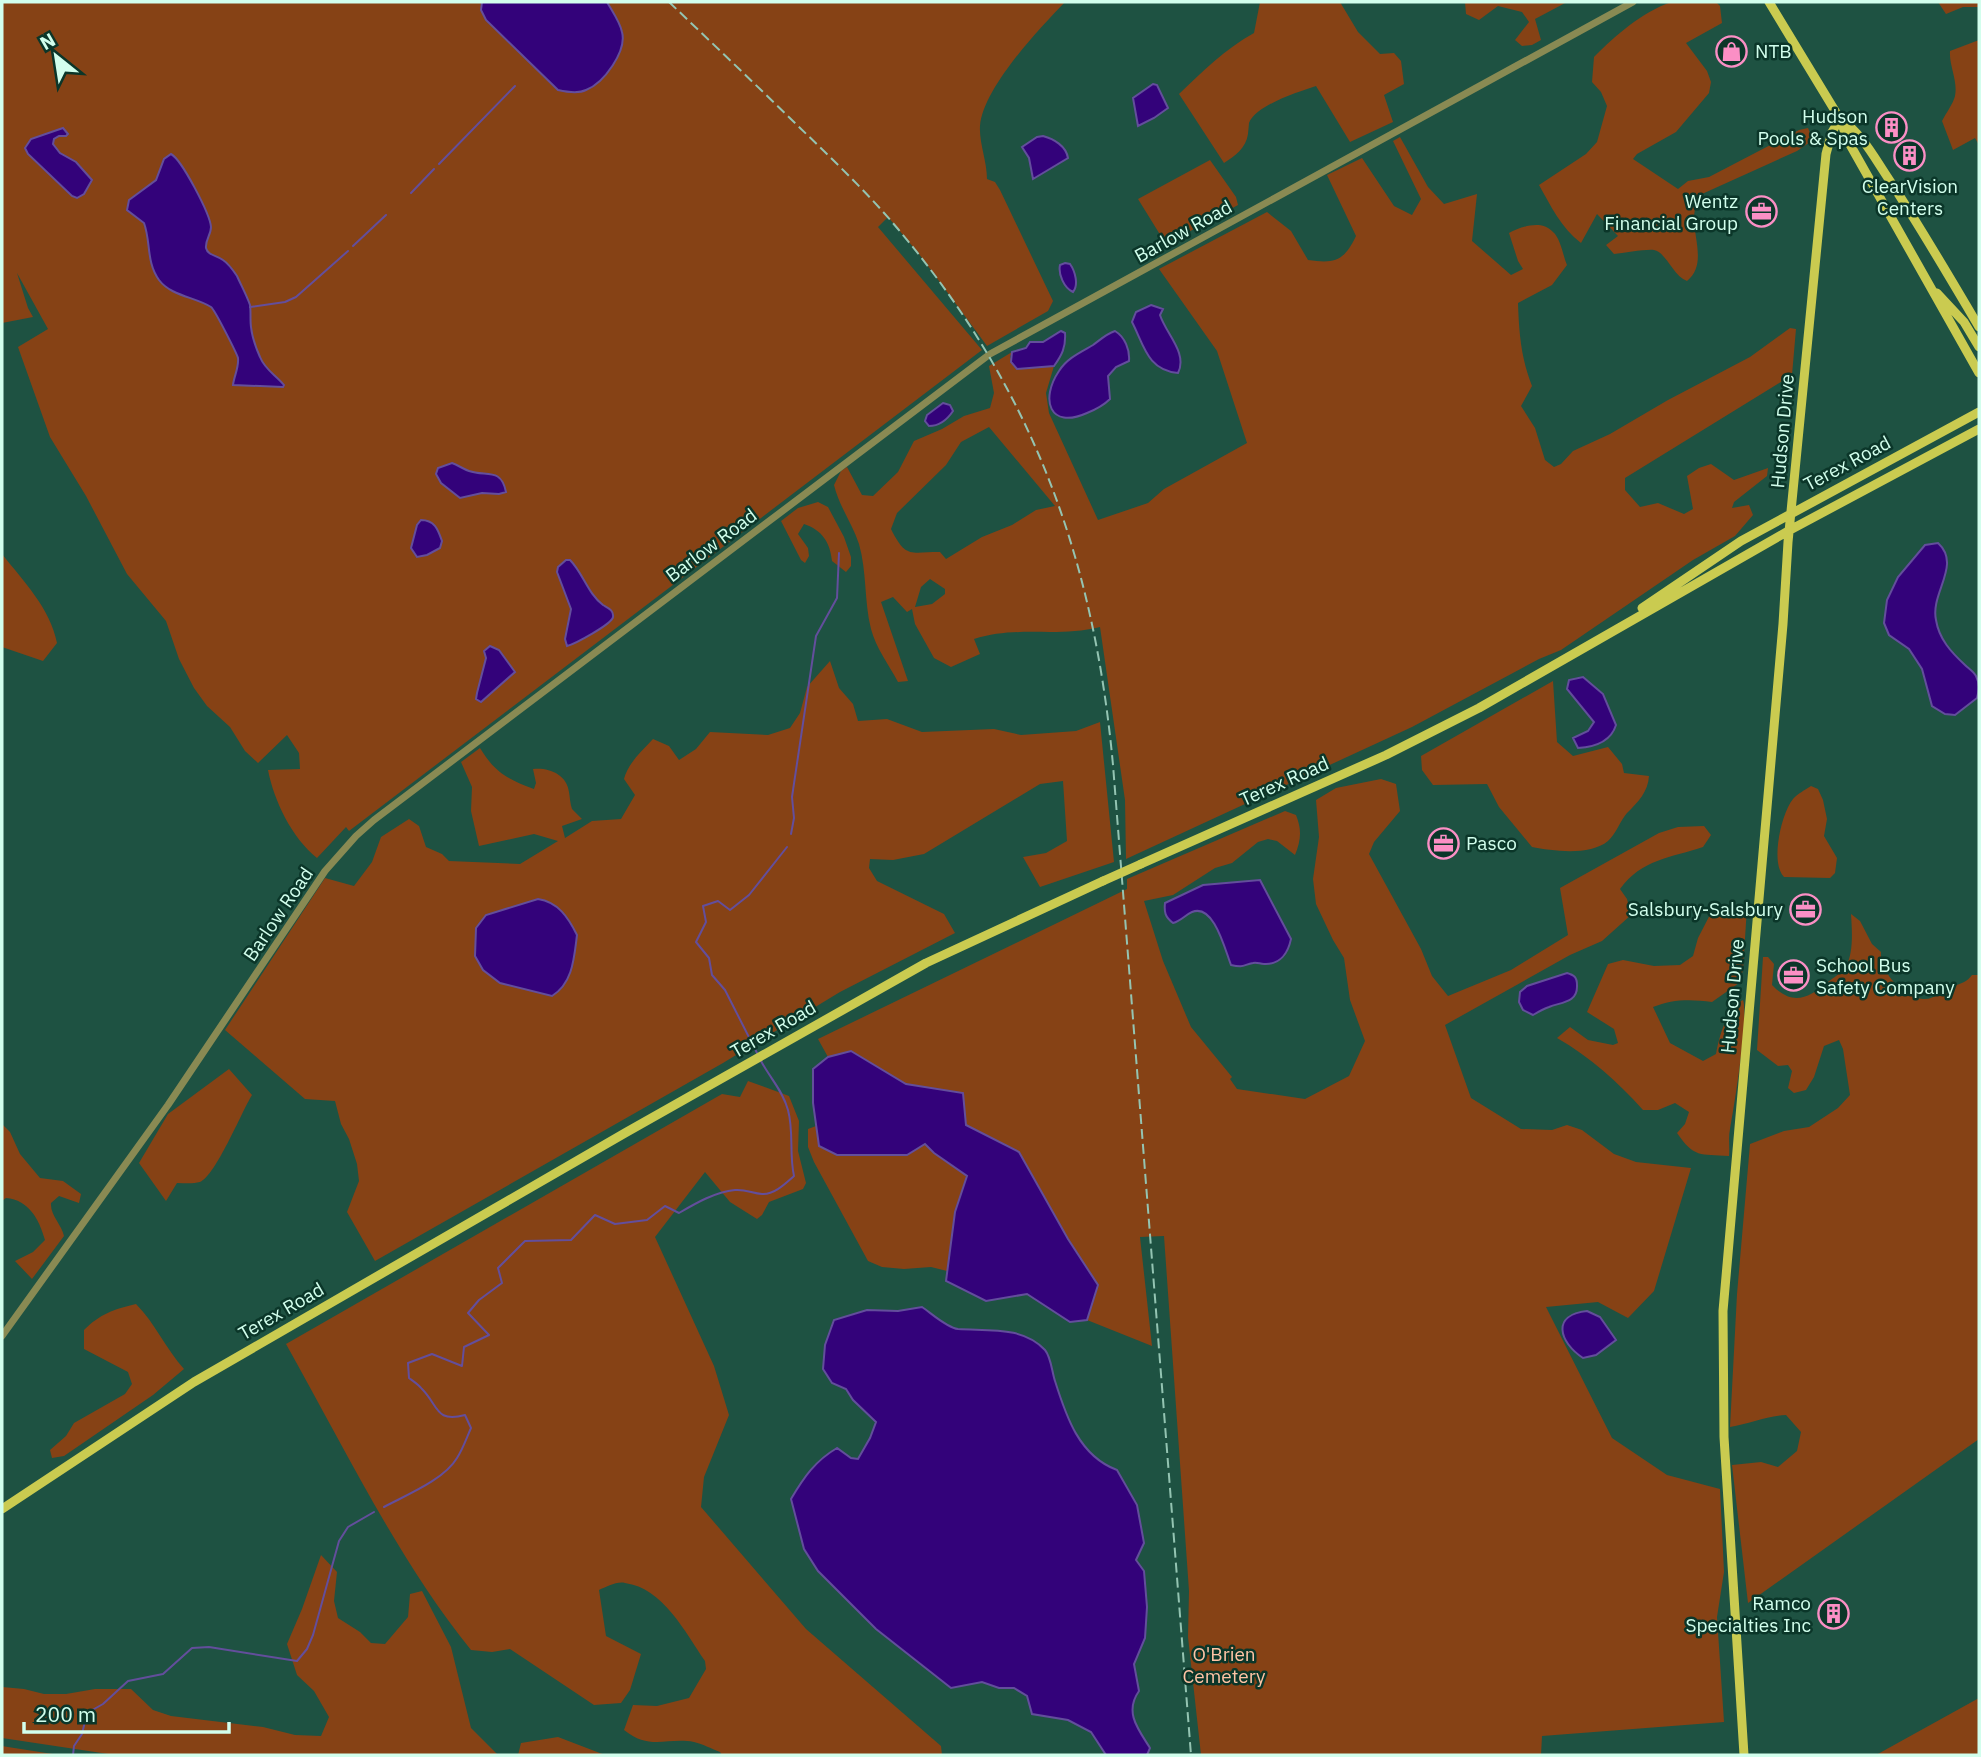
<svg xmlns="http://www.w3.org/2000/svg" width="1981" height="1757" font-family="'IBM Plex Sans',sans-serif">
	<style>
		.green { fill: #864215; fill-rule: evenodd }
		.water { fill: #33027a; stroke: #634e9c; stroke-width: 2 }
		.lines { fill: none; stroke-linecap: round; stroke-linejoin: round }
		.stream { stroke: #634e9c; stroke-width: 2 }
		.minor { stroke: #898a53; stroke-width: 7 }
		.major { stroke: #cacb50; stroke-width: 9 }
		.rail { stroke: #94c4b2; stroke-width: 2; stroke-dasharray: 10 5; stroke-linecap: butt }
		.major-bridge { stroke: #cacb50; stroke-width: 9 }
		.labels { text-anchor: middle; stroke-width: 5; stroke-linejoin: round; paint-order: stroke }
		.poi-label { font-size: 19px; fill: #d2ffed; stroke: #0b3629; text-anchor: end }
		.street-label { font-size: 19px; fill: #d2ffed; stroke: #0b3629 }
		.park-label { font-size: 19px; fill: #ffc4a5; stroke: #0b3629 }
	</style>
	<rect width="100%" height="100%" fill="#1e5242"/>
	<!-- green -->
	<path class="green" d="M2 2H1065C1039 29 983 88 980 126 979 143 987 161 987 179L995 182 1000 190 1053 301 1048 311 987 346 919 254 888 217 878 227 982 350 349 831 346 827 317 858C292 838 274 801 268 770L300 769 299 753 287 735 258 763 245 751 230 727 207 706 194 688 179 659 166 621 127 574 86 496 50 437 18 347 48 329 17 273 28 308 33 317 2 323Z
		M1260 2H1340L1358 32 1380 54 1394 53 1401 61 1404 84 1384 95 1393 122 1350 142 1316 86C1298 92 1256 105 1249 123 1249 124 1248 134 1248 134 1246 148 1235 156 1224 163L1179 94C1202 72 1225 49 1254 33Z
		M1465 2H1567L1535 19 1541 40 1532 45 1522 46 1515 40 1529 22 1522 12 1498 6 1479 20 1466 14Z
		M1671 2H1716L1720 6 1722 23 1686 43 1707 71 1711 82 1709 93 1676 132 1637 154 1633 159 1678 189 1688 181 1709 177 1799 130 1808 128 1813 140 1797 151 1702 194C1700 199 1696 204 1695 209 1690 233 1709 263 1687 281 1673 276 1666 252 1654 250 1646 249 1624 253 1614 254L1606 245 1618 236 1597 214 1581 243C1561 228 1551 206 1539 185L1586 154 1597 142 1607 106 1601 92 1592 82 1594 57C1617 34 1641 13 1671 2Z
		M1938 2H1979V7H1963L1946 14Z
		M1979 40V145L1975 138 1953 150 1942 121C1946 113 1953 104 1955 96 1958 80 1949 66 1950 51Z
		M1400 137 1428 187 1444 204 1477 194 1472 241 1511 275 1523 269 1518 261 1509 233C1521 227 1541 219 1553 232 1561 239 1563 256 1567 265L1552 285 1518 303C1519 333 1521 358 1532 386L1521 406 1535 428 1545 460 1554 467 1561 464 1573 451 1610 434 1668 400 1750 357 1790 328 1796 329 1792 375 1625 478V490L1640 507 1658 503 1684 514 1693 509 1687 476 1699 468 1711 464 1734 480 1768 468 1767 476 1734 502 1732 508 1749 505 1753 515 1735 536 1693 560 1561 650 1539 659 1412 727 1126 859 1125 800 1100 627C1057 638 1018 625 974 639L980 654 951 667 934 658 915 624 912 609 907 612 893 597 881 602 908 681 898 682C889 665 876 648 871 629 864 601 867 572 859 544 852 523 839 506 834 485L841 471 847 467 862 495 873 496 898 472 914 441 942 429 964 416 990 408 994 393 989 366 1012 352 1010 357 1017 369 1054 366 1046 393 1049 413 1098 520 1148 503 1164 489 1247 443 1217 351 1159 269 1267 212 1291 231 1308 260C1335 264 1344 261 1356 236L1327 175 1362 158 1394 206 1412 215 1421 199 1393 141ZM989 427 1055 506 1036 510 1012 525 982 537 946 559 940 552C910 552 906 559 891 529L897 513 946 465 961 442ZM930 579 945 589V594L932 604 915 607 921 587Z
		M1210 160 1236 197 1238 205 1174 240 1164 241 1138 199Z
		M818 502 828 507 844 537 851 557V566L846 572 832 561C830 542 822 530 804 524L798 534 808 548 809 556 805 563 801 560 781 521 798 508Z
		M2 554C24 582 50 608 57 643L43 661 2 647Z
		M830 661 839 688 853 704 858 721 887 719 922 732 994 729 1021 735 1076 731 1100 722 1114 862 1040 887 1023 857 1046 853 1067 841 1063 781 1040 784 924 854 893 860 870 859 869 868 877 881 944 914 955 933 840 992 723 1063 375 1261 347 1212 359 1181 357 1164 349 1139 341 1124 335 1101 305 1099 225 1030 325 878 354 886 372 862 381 837 409 819 419 826 426 847 442 854 449 861 520 864 558 841 534 834 479 846 471 811 472 787 461 762 480 748C495 773 508 779 534 789L536 783 533 769C548 767 567 774 569 792 570 798 570 803 572 809L582 819 562 826 565 838 592 821 621 819 635 795 624 779C628 763 642 751 653 739L669 746 679 760 696 749 710 732 768 735 790 728 800 713 807 687Z
		M1553 681 1557 742 1573 756 1608 747 1622 764 1624 773 1649 776C1648 792 1638 802 1627 813 1620 821 1616 834 1608 841 1590 856 1553 851 1532 847L1499 807 1487 784 1433 785 1422 770 1421 756Z
		M1381 779 1396 784 1400 811 1374 842 1369 854 1421 949 1432 976 1448 996 1511 970 1568 935 1560 888 1659 833 1678 827 1704 826 1711 835 1703 847C1670 858 1642 859 1620 889L1627 899 1631 915 1602 941 1570 955 1445 1025 1471 1098 1521 1129 1552 1130 1567 1125 1582 1130 1614 1154 1636 1162 1691 1168 1654 1291 1628 1318 1598 1302 1546 1307 1612 1438 1667 1475 1720 1489 1724 1572 1717 1617 1724 1722 1542 1736 1541 1755H1201L1188 1637 1189 1591 1164 1236 1140 1237 1152 1346 1087 1320 1098 1285 1068 1239 1019 1152 966 1125 963 1093 906 1084 851 1051 828 1057 818 1039 1127 889V879L1285 811 1296 815C1302 830 1301 840 1295 855L1277 841 1268 839 1258 842 1232 863 1215 868 1173 895 1144 901 1163 961 1191 1027 1232 1077 1230 1079 1237 1089 1305 1099 1349 1076 1365 1041 1350 1000 1344 958 1333 940 1316 904 1313 879 1319 837 1316 800 1336 788Z
		M1811 786 1818 789 1823 800 1827 819 1824 836 1837 858 1835 873 1830 878 1784 877C1770 863 1781 814 1793 799 1797 794 1805 790 1811 786Z
		M1714 907H1747L1743 970 1739 983 1712 1002C1691 999 1672 999 1653 1007L1670 1043 1703 1061 1716 1054C1719 1037 1727 1007 1743 1000 1749 1016 1734 1107 1730 1129 1728 1138 1730 1147 1729 1156 1700 1154 1694 1158 1677 1133L1685 1124 1689 1112 1675 1103 1658 1110H1643C1617 1081 1590 1057 1557 1038L1570 1027 1588 1040 1613 1045 1618 1043 1614 1029 1587 1012 1608 964 1623 960 1654 966 1680 965 1693 956 1698 938Z
		M1851 914 1860 921 1872 944 1881 952C1879 971 1904 998 1923 999 1934 1000 1944 990 1954 986 1962 983 1967 982 1972 975H1979V1439L1748 1603 1732 1465 1761 1462 1778 1467 1797 1451 1801 1432 1786 1415C1767 1416 1749 1424 1730 1427L1737 1294 1750 1144 1784 1131 1809 1127 1838 1108 1850 1095 1843 1049 1839 1040 1824 1046 1814 1077 1806 1090 1794 1093 1788 1088 1792 1071 1788 1065 1778 1066 1757 1050 1763 957H1768L1774 964 1772 985C1792 1006 1808 999 1828 982 1833 978 1841 973 1845 968 1854 954 1852 930 1851 914Z
		M229 1069 252 1095C241 1113 216 1175 200 1182 193 1184 184 1183 177 1183L166 1201 139 1163 168 1114Z
		M748 1081 789 1096 799 1121 798 1151 806 1183 803 1189 769 1202 762 1215 757 1219 730 1202 705 1172 655 1237 714 1366 729 1415 704 1477 701 1507 806 1629 941 1746 942 1755H722L720 1752C712 1749 703 1744 694 1742 667 1737 650 1751 624 1730L633 1705 657 1706 689 1698 706 1669 705 1661C685 1632 663 1588 625 1583 617 1581 606 1587 599 1590L606 1636 641 1654 630 1690 621 1703 594 1705 510 1649 492 1652 471 1650C398 1560 343 1445 286 1344L722 1094 740 1097Z
		M2 1124 10 1132 20 1154 40 1178 63 1181 81 1194 79 1203 59 1196 51 1203C50 1215 62 1225 64 1236L32 1279 15 1261 33 1252 45 1240C39 1219 29 1200 6 1198L2 1201Z
		M816 1126 819 1146 925 1143 934 1153 967 1176 955 1212 947 1271 931 1267 904 1269 882 1267 868 1261 814 1162 808 1147V1129Z
		M136 1304C155 1323 166 1349 184 1369L153 1395 64 1456 52 1458 50 1450 66 1436 74 1423 125 1394 132 1384 128 1372 84 1349V1330C100 1314 114 1309 136 1304Z
		M321 1555 337 1572 334 1601 338 1618 360 1632 371 1643 385 1644 408 1617 410 1594 422 1591 451 1647 471 1728 498 1755H115L2 1738V1687L24 1689 44 1694H66L95 1689H131L153 1710 171 1716 263 1727 295 1735 321 1736 329 1717 314 1691 297 1675 287 1644 302 1609Z
		M1979 1698V1755H1876Z
		M558 1737 605 1755H518L521 1743Z
		M2 1746 8 1747 59 1755H2Z"/>
	<!-- water -->
	<path class="water" d="M482 2H607C612 11 620 22 622 32 627 51 604 83 586 90 578 94 567 92 558 90L486 20 481 10Z
		M1153 84 1157 85 1168 108 1154 118 1138 126 1133 98Z
		M63 128 68 134 66 136H59L54 139 53 144 60 153 76 162 92 180 84 194 77 198 72 196 28 154 25 148 31 139Z
		M1043 136C1054 139 1066 146 1068 158L1033 179 1029 158 1022 147 1037 137Z
		M171 154C182 160 210 214 211 227 211 235 205 240 206 248 208 256 217 255 223 260 229 264 233 270 237 276 241 285 247 296 250 305 251 312 250 320 251 327 252 337 256 348 260 357 265 370 276 375 284 385L283 387 233 385C234 376 239 368 238 358 237 354 215 310 211 307 195 297 171 296 159 280 146 262 151 242 144 223L127 210 129 200 156 180 164 159Z
		M1065 263 1070 264C1075 271 1079 285 1073 292 1064 288 1058 274 1060 265Z
		M1151 305 1163 309 1160 315C1166 334 1188 353 1178 373 1147 370 1144 345 1132 322L1136 312Z
		M1061 331 1065 333C1066 347 1062 355 1054 366L1017 369 1011 362 1012 352 1026 348 1030 342H1043Z
		M1115 331C1125 337 1130 350 1129 361L1116 367 1108 376 1110 399C1103 406 1097 409 1087 413 1049 430 1040 399 1059 371 1067 358 1081 352 1093 345 1100 340 1106 334 1115 331Z
		M943 403 950 405 953 411C947 420 940 426 929 426L925 421 927 415Z
		M452 463C458 465 463 469 469 471 486 477 501 467 506 492L499 494 482 493 460 498 441 483 436 474 438 468Z
		M421 520C435 520 438 530 442 541L440 548 427 555 417 557 411 548 417 525Z
		M1938 543C1962 565 1930 593 1936 620 1939 639 1951 652 1965 665 1968 668 1974 672 1976 676 1980 684 1979 690 1977 698L1955 715 1945 714 1932 706 1922 669 1909 649 1889 635 1884 623 1887 600 1898 577 1925 545Z
		M566 560H570C583 573 588 594 603 605 608 608 614 610 613 617 612 624 575 644 567 646L565 639 571 609 557 572 558 567Z
		M490 646 499 650 515 672 481 702 476 699 477 693 486 658 484 651Z
		M1583 677 1603 694 1616 725C1611 741 1595 747 1578 748L1573 738 1588 731 1594 722 1567 689 1569 680Z
		M1260 880 1291 939C1288 953 1280 965 1264 964 1260 964 1257 962 1253 963 1243 965 1244 968 1231 965 1225 950 1214 903 1192 912 1185 915 1181 921 1173 923 1165 917 1164 912 1165 903L1203 885Z
		M538 899C558 902 568 917 577 935 574 958 573 983 552 996L500 983 483 970 475 956 476 928 486 915Z
		M1567 973C1574 975 1577 977 1577 985 1578 1003 1561 1002 1549 1007 1543 1009 1538 1012 1533 1015L1523 1010 1519 1002 1520 992 1527 986Z
		M851 1051 906 1084 963 1093 966 1125 1019 1152 1068 1239 1098 1285 1087 1320 1070 1322 1027 1294 986 1301 946 1281 955 1212 967 1176 934 1153 925 1144 907 1155H837L819 1146 813 1103V1069L828 1057Z
		M922 1307C931 1313 947 1328 958 1329 988 1331 1023 1326 1045 1350 1051 1357 1052 1372 1055 1381 1066 1416 1079 1456 1117 1470L1137 1505 1144 1543 1136 1560 1144 1571 1147 1607 1145 1638 1134 1664 1139 1691C1124 1712 1138 1729 1150 1748L1147 1755H1106L1091 1732 1068 1720 1032 1714 1027 1696 1014 1688H999L982 1682 951 1688 876 1629 818 1571 804 1549 791 1499C804 1477 815 1461 837 1448L851 1458 858 1459 870 1438 876 1422 853 1400 846 1389 832 1383 823 1369 825 1345 834 1320 867 1310 898 1311Z
		M1587 1311 1600 1317 1616 1340 1596 1355 1583 1358C1559 1342 1551 1315 1587 1311Z"/>
	<g class="lines">
		<!-- stream -->
		<path class="stream" d="M439 164 515 86
			M411 193 434 169
			M353 246 386 215
			M250 307 285 302 296 297 348 251
			M791 834 794 818 792 797 816 636 837 598 839 553
			M757 1053 725 990 712 975 709 958 696 942 706 922 703 906 718 901 730 910 749 895 787 847
			M384 1507C406 1495 444 1480 457 1458 463 1449 467 1437 471 1428L465 1415C435 1423 439 1406 422 1389 419 1385 413 1381 409 1378L408 1363 432 1354 462 1366 464 1347 489 1335 468 1313 479 1300 502 1283 498 1268 525 1241 571 1240 595 1215 615 1224 647 1220 665 1206 679 1213C696 1203 715 1192 735 1190 745 1189 752 1193 762 1194 774 1195 786 1183 794 1176 789 1154 794 1132 788 1110 783 1091 770 1078 761 1061
			M73 1755 74 1746 82 1734 87 1713 103 1704 128 1681 163 1674 192 1648 209 1647 297 1661 307 1649 313 1635 339 1541 348 1527 374 1512"/>
		<!-- minor -->
		<path class="minor" d="M2 1336 168 1105 325 871 356 836 374 820 990 354 1633 2"/>
		<!-- major -->
		<path class="major" d="M1769 2 1840 119 1848 141 1979 373
			M1840 119C1862 133 1875 159 1890 181 1921 228 1950 278 1979 327
			M1937 293 1964 322 1979 347
			M1642 608 1741 541 1979 412
			M1141 864 1386 755 1479 708 1790 530 1979 429
			M2 1509 194 1382 625 1133 926 963 1103 881
			M1744 1755 1724 1437 1723 1311 1783 624 1788 542 1826 154 1832 132 1840 119"/>
		<!-- rail -->
		<path class="rail" d="M669 2C711 42 753 82 795 123 830 157 866 191 898 229 1033 389 1094 559 1113 765L1191 1755"/>
		<!-- major-bridge -->
		<path class="major-bridge" d="M1103 881 1141 864"/>
	</g>
	<!-- icons -->
	<defs>
		<symbol id="shop-ring" viewBox="-11 -11 22 22"><circle r="9.5" fill="#0b3629" stroke="#fb8fc5" stroke-width="1.5"/><path d="M-5-2.5h2.3a2.7 3.5 0 0 1 5.4 0H5L5.5 6h-11ZM-1.5-2.5h3a1.5 2.3 0 0 0-3 0Z" fill="#fb8fc5"/></symbol>
		<symbol id="building-ring" viewBox="-11 -11 22 22"><circle r="9.5" fill="#0b3629" stroke="#fb8fc5" stroke-width="1.5"/><path d="M-4-6H4V6H1V3H-1V6H-4ZM-2.5-4.3h1.7v1.8h-1.7ZM.8-4.3h1.7v1.8H.8ZM-2.5-1h1.7V.8h-1.7ZM.8-1h1.7V.8H.8Z" fill="#fb8fc5"/></symbol>
		<symbol id="office-ring" viewBox="-11 -11 22 22"><circle r="9.5" fill="#0b3629" stroke="#fb8fc5" stroke-width="1.5"/><path d="M-6-3h4V-5.5h4V-3h4V5H-6ZM-1-4.5V-3h2v-1.5ZM-6 0V1H6V0Z" fill="#fb8fc5"/></symbol>
	</defs>
	<g fill-rule="evenodd">
		<use href="#shop-ring" x="1714" y="34" width="35" height="35"/>
		<use href="#building-ring" x="1874" y="110" width="35" height="35"/>
		<use href="#building-ring" x="1892" y="138" width="35" height="35"/>
		<use href="#office-ring" x="1744" y="194" width="35" height="35"/>
		<use href="#office-ring" x="1426" y="826" width="35" height="35"/>
		<use href="#office-ring" x="1788" y="892" width="35" height="35"/>
		<use href="#office-ring" x="1776" y="958" width="35" height="35"/>
		<use href="#building-ring" x="1816" y="1596" width="35" height="35"/>
	</g>
	<g class="labels">
		<!-- poi labels -->
		<g class="poi-label">
			<text x="1755" y="58" text-anchor="start">NTB</text>
			<text x="1868" y="123">Hudson<tspan x="1868" dy="22">Pools &amp; Spas</tspan></text>
			<text x="1910" y="193" text-anchor="middle">ClearVision<tspan x="1910" dy="22">Centers</tspan></text>
			<text x="1738" y="208">Wentz<tspan x="1738" dy="22">Financial Group</tspan></text>
			<text x="1466" y="850" text-anchor="start">Pasco</text>
			<text x="1783" y="916">Salsbury-Salsbury</text>
			<text x="1816" y="972" text-anchor="start">School Bus<tspan x="1816" dy="22">Safety Company</tspan></text>
			<text x="1811" y="1610">Ramco<tspan x="1811" dy="22">Specialties Inc</tspan></text>
		</g>
		<!-- street labels -->
		<g class="street-label">
			<text transform="translate(1183 231) rotate(-29)" y="7">Barlow Road</text>
			<text transform="translate(1782 431) rotate(-85)" y="7">Hudson Drive</text>
			<text transform="translate(1847 463) rotate(-28)" y="7">Terex Road</text>
			<text transform="translate(711 545) rotate(-37)" y="7">Barlow Road</text>
			<text transform="translate(1284 781) rotate(-24)" y="7">Terex Road</text>
			<text transform="translate(278 914) rotate(-56)" y="7">Barlow Road</text>
			<text transform="translate(1732 996) rotate(-85)" y="7">Hudson Drive</text>
			<text transform="translate(773 1029) rotate(-30)" y="7">Terex Road</text>
			<text transform="translate(281 1311) rotate(-30)" y="7">Terex Road</text>
		</g>
		<!-- park labels -->
		<g class="park-label">
			<text x="1224" y="1661">O'Brien<tspan x="1224" dy="22">Cemetery</tspan></text>
		</g>
	</g>
	<!-- border -->
	<rect width="1981" height="1757" fill="none" stroke="#d2ffed" stroke-width="7"/>
	<!-- north arrow -->
	<g transform="translate(56 56) rotate(330)" stroke="#0b3629" stroke-width="5" paint-order="stroke">
	<path d="M0-5L12 26L0 18L-12 26Z" fill="#d2ffed"/>
	<text y="-10" font-size="19" font-weight="bold" text-anchor="middle" fill="#d2ffed">N</text>
	</g>
	<!-- scale -->
	<path d="M24 1722v10h205v-10" fill="none" stroke="#d2ffed" stroke-width="3.5"/>
	<text x="35" y="1722" font-size="21" fill="#d2ffed" stroke="#0b3629" stroke-width="5" paint-order="stroke">200 m</text>
</svg>
